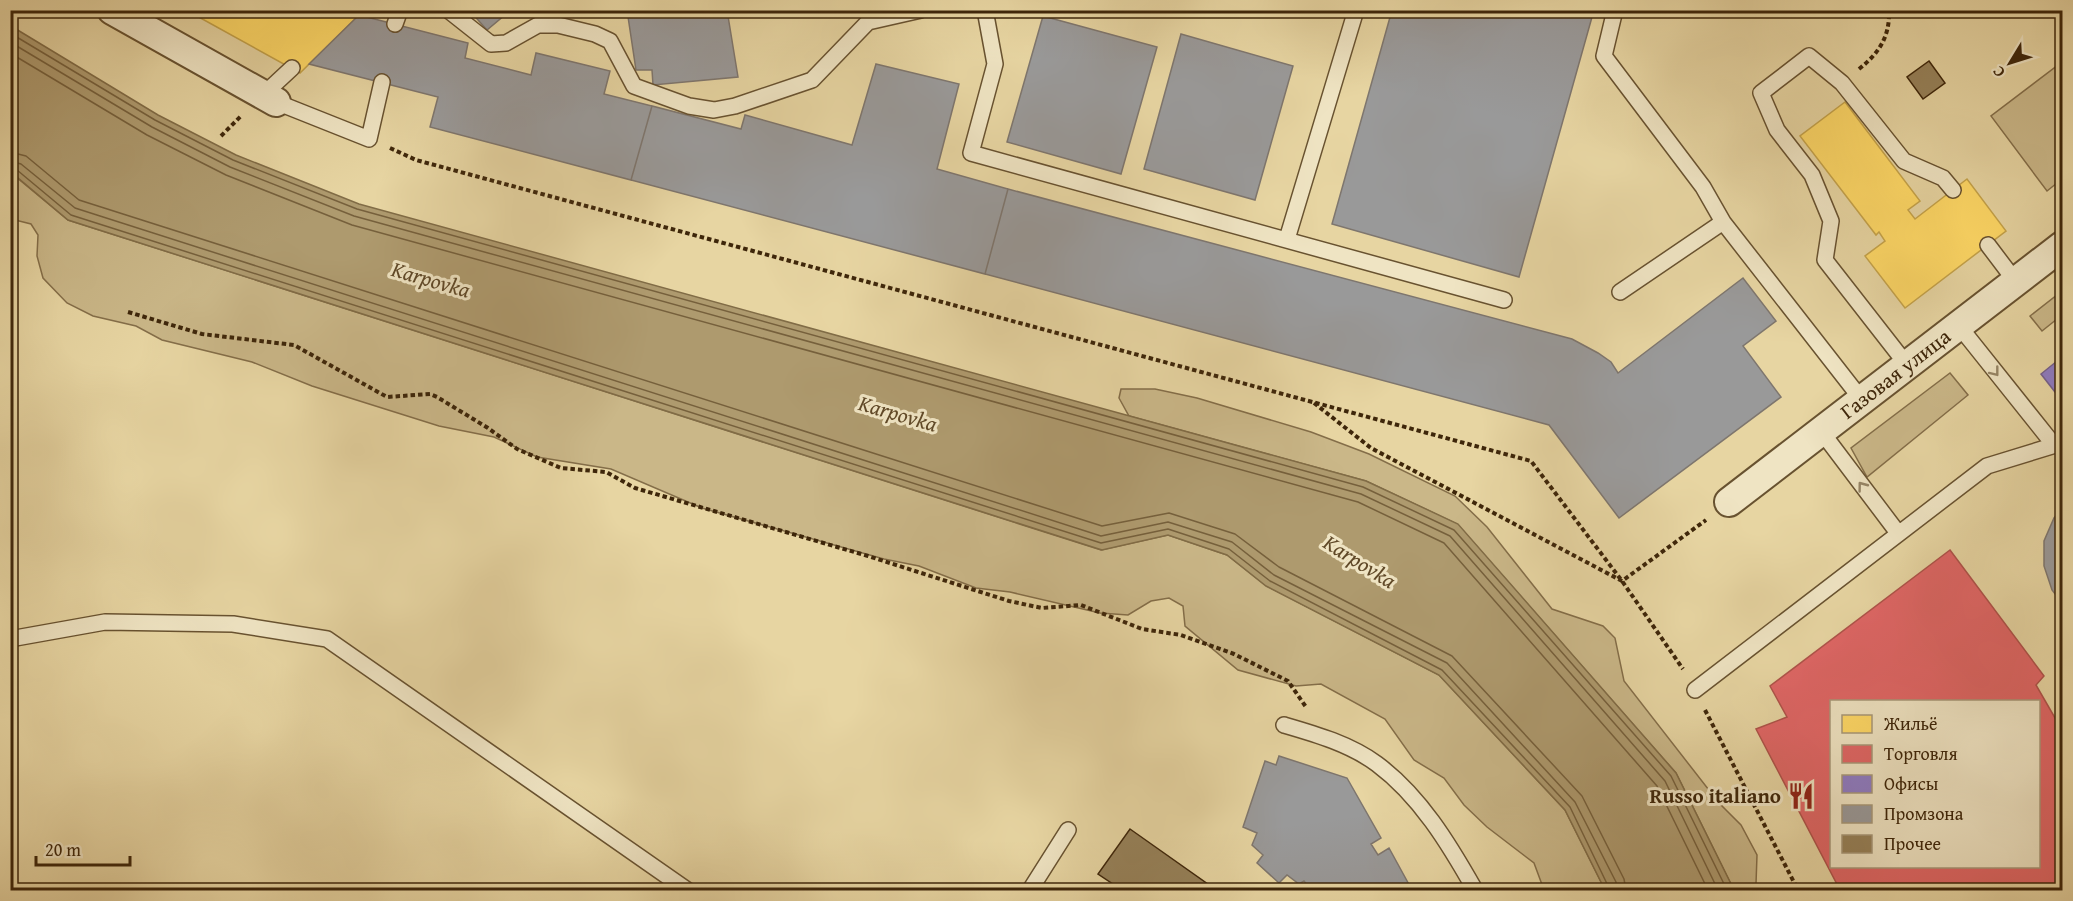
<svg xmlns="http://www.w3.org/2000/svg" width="2073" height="901" font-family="'Gentium Book Plus',serif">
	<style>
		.green { fill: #cab788; stroke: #846e49; stroke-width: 1.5 }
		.water { fill: #ae9a6e; stroke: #816c46; stroke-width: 1.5 }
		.homes { fill: #ffd966; stroke: #c5a34a; stroke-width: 1.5 }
		.shops { fill: #e06666; stroke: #af534a; stroke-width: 1.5; fill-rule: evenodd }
		.offices { fill: #8e7cc3; stroke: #76628c; stroke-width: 1.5 }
		.industry { fill: #999; stroke: #7e766e; stroke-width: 1.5 }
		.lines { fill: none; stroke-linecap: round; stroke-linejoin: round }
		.shore { stroke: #76603c; stroke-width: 1.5 }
		.building { fill: #968159; stroke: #3e260a; stroke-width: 1.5 }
		.service-casing { stroke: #685230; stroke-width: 18 }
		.minor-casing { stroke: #685230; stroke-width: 32 }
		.path { stroke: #3e260a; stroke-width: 4; stroke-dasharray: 4.5 3; stroke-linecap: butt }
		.service { stroke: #efe4c3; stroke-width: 15 }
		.minor { stroke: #efe4c3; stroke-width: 28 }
		.oneway { stroke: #968566 }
		.labels { text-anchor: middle; stroke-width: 6; stroke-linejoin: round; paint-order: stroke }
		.street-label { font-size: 21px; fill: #3e260a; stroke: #efe4c3 }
		.poi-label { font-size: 21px; font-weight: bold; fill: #3e260a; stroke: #efe4c3; text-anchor: end }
		.water-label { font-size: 22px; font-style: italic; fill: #604928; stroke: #efe4c3 }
	</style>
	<rect width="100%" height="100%" fill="#e7d5a2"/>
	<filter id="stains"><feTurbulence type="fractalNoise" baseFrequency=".00333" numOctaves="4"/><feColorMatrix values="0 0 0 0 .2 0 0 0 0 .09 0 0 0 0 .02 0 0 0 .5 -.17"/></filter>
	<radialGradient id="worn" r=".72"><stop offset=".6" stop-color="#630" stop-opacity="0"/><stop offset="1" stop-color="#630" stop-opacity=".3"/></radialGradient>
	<!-- green -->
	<path class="green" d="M2062 62V179L2047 191 1991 116Z
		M10 172 68 220 1101 550 1168 535 1227 555 1267 586 1439 675 1565 810 1605 890H1544L1534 863 1487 827 1464 805 1444 778 1414 760 1385 719 1321 684 1296 686 1238 670 1185 626 1183 606 1169 598 1151 601 1128 615 1100 613 1010 592 976 588 919 566 884 559 702 508 611 469 537 457 494 437 439 426 312 386 252 362 162 340 136 326 93 316 67 303 43 278 37 256 38 235 31 224 11 219Z
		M2062 291V315L2042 331 2030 316Z
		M1950 373 1968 395 1867 477 1851 448Z
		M1121 389H1155L1197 398 1311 432 1369 454 1455 496 1487 527 1552 609 1603 626 1615 638 1624 681 1719 803 1741 825 1757 855 1756 884 1770 890H1734L1676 773 1457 524 1366 481 1129 416 1119 398Z"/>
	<!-- water -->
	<path class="water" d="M11 26 158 115 236 155 359 204 1366 481 1458 524 1676 773 1734 890H1605L1565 810 1439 675 1266 586 1227 555 1168 535 1102 550 68 220 11 172Z"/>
	<!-- homes -->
	<path class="homes" d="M186 10H351L359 15 300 73Z
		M1845 102 1920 201 1908 210 1915 219 1967 179 2006 231 1905 308 1865 256 1885 241 1879 232 1876 235 1800 136Z"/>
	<!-- shops -->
	<path class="shops" d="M1950 550 2044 676 2036 685 2062 730V890H1840L1756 729 1787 717 1770 686ZM1832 702H2038V866H1832Z"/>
	<!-- offices -->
	<path class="offices" d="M2062 357V401L2041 374Z"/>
	<!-- industry -->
	<path class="industry" d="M469 10H511L487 30Z
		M627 10H727L738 77 653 85 652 70H636Z
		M1392 10H1594L1519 277 1332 224Z
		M359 15 468 43 465 58 531 75 536 53 610 71 604 94 652 106 631 180 430 127 438 97 309 64Z
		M1043 16 1157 47 1121 174 1007 142Z
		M1181 34 1293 66 1255 200 1144 169Z
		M876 64 959 84 937 169 1008 189 985 274 631 180 652 106 741 129 745 115 852 145Z
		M1008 189 1572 339 1598 353 1611 362 1618 373 1743 278 1776 321 1743 346 1781 397 1619 518 1549 425 985 274Z
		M2062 508V603L2052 590 2044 566V541L2054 518Z
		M1279 756 1347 778 1381 838 1371 844 1378 855 1389 848 1412 890H1311L1304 881 1299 884 1287 875 1279 883 1257 863 1263 855 1252 845 1257 833 1243 827 1265 761 1276 765Z"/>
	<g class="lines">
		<!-- shore -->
		<path class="shore" d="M10 33 155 120 233 160 357 209 1363 487 1454 530 1671 776 1727 890
			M10 42 152 127 230 167 354 216 1361 494 1450 536 1665 781 1718 890
			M10 53 147 135 226 175 352 225 1358 502 1444 543 1657 786 1708 890
			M10 152 26 156 79 200 1102 526 1169 513 1235 534 1279 567 1452 656 1582 796 1624 879 1626 890
			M10 161 21 164 75 208 1101 536 1168 522 1232 542 1274 575 1447 663 1575 802 1616 882 1617 890
			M10 168 17 170 71 215 1101 543 1168 529 1229 549 1270 581 1442 670 1570 807 1610 890"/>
	</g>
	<!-- building -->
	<path class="building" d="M1929 61 1945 83 1923 99 1907 77Z
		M1130 829 1212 887 1210 890H1122L1098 874Z"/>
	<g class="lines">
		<defs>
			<path id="service" d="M448 10 491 44 506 43 538 25H558L595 34 610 41 634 86 689 106 714 110 735 106 812 80 868 22 921 10
				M985 10 995 64 971 153 1504 300
				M1615 10 1604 56 1703 187 1723 222 1620 292
				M395 24 400 10
				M263 95 292 68
				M276 102 369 139 382 82
				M1723 222 1862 400
				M1287 239 1356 10
				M1988 245 2016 282
				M1959 326 2054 445
				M1907 365 1825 260 1831 221 1812 175 1777 130 1761 93 1809 56 1842 83 1904 161 1943 178 1953 190
				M1821 431 1898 533
				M10 639 105 622 233 624 327 639 687 890
				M1695 690 1987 466 2062 443
				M1284 725C1315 734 1350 744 1377 764 1420 796 1449 844 1475 890
				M1030 890 1068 830"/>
			<g id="minor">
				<path d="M112 10 276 102"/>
				<path id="s1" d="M1729 502 2062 246"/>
			</g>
		</defs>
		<!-- service casing -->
		<use href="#service" class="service-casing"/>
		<!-- minor casing -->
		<use href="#minor" class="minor-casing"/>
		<!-- path -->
		<path class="path" d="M1859 69C1879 53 1890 37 1889 10
			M221 136 242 115
			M390 148 416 160 1531 461 1622 581 1683 669
			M128 312 202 334 294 345 387 397 430 394 437 397 488 428 517 449 561 468 606 472 635 488 868 556 1009 601 1042 608 1081 605 1142 629 1181 635 1234 654 1288 681 1306 707
			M1314 403 1371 448 1622 581 1706 520
			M1705 710 1798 890"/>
		<!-- service -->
		<use href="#service" class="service"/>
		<!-- minor -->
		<use href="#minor" class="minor"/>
	</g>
	<!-- one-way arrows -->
	<defs><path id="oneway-chevron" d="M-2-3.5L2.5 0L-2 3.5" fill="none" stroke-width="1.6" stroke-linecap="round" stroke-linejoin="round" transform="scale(1.5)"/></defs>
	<g class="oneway">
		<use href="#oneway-chevron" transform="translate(1995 372) rotate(52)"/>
		<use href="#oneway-chevron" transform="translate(1862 486) rotate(-127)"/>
	</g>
	<!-- icons -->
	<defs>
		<symbol id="restaurant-bare" viewBox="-9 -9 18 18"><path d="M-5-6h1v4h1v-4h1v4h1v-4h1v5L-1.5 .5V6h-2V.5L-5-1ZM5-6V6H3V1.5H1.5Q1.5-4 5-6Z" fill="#8f2418" stroke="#efe4c3" stroke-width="2.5" paint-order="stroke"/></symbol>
	</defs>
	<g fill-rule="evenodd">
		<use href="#restaurant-bare" x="1782" y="777" width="38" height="38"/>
	</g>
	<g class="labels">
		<!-- street labels -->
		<g class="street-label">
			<text dy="7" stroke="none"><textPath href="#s1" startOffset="210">Газовая улица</textPath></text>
		</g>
		<!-- poi labels -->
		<g class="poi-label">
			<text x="1781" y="803">Russo italiano</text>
		</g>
		<!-- water labels -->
		<g class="water-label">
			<text transform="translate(431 279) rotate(16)" y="8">Karpovka</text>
			<text transform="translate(898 413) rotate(16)" y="8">Karpovka</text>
			<text transform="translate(1360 561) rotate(32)" y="8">Karpovka</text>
		</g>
	</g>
	<!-- margin -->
	<rect width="2073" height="901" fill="none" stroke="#e7d5a2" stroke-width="36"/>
	<rect x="12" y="12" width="2049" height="877" fill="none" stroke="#3e260a" stroke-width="3"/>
	<rect x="18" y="18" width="2037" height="865" fill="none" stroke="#3e260a" stroke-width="1.5"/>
	<!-- legend -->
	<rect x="1830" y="700" width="210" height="168" fill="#efe4c3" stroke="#a89879" stroke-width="1.5"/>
	<rect x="1842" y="715" width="30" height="18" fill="#ffd966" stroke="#a89879" stroke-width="1.5"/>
	<text x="1884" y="730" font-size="18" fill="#3e260a">Жильё</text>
	<rect x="1842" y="745" width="30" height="18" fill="#e06666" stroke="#a89879" stroke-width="1.5"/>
	<text x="1884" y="760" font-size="18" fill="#3e260a">Торговля</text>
	<rect x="1842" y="775" width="30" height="18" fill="#8e7cc3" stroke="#a89879" stroke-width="1.5"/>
	<text x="1884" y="790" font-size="18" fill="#3e260a">Офисы</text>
	<rect x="1842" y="805" width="30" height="18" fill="#999999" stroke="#a89879" stroke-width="1.5"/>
	<text x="1884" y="820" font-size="18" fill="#3e260a">Промзона</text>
	<rect x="1842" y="835" width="30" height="18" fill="#968159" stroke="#a89879" stroke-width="1.5"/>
	<text x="1884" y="850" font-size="18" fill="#3e260a">Прочее</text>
	<!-- north arrow -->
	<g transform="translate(2010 63) rotate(232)" stroke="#efe4c3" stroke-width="4.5" paint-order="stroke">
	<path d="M0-4.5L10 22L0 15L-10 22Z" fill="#3e260a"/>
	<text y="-9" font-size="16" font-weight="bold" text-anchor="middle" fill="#3e260a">С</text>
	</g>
	<!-- scale -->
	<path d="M36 856v9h94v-9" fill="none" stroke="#3e260a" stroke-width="3"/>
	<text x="45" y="856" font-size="18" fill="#3e260a" stroke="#efe4c3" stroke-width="4.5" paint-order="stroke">20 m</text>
	<rect width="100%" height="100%" filter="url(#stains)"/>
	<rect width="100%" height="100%" fill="url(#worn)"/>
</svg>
